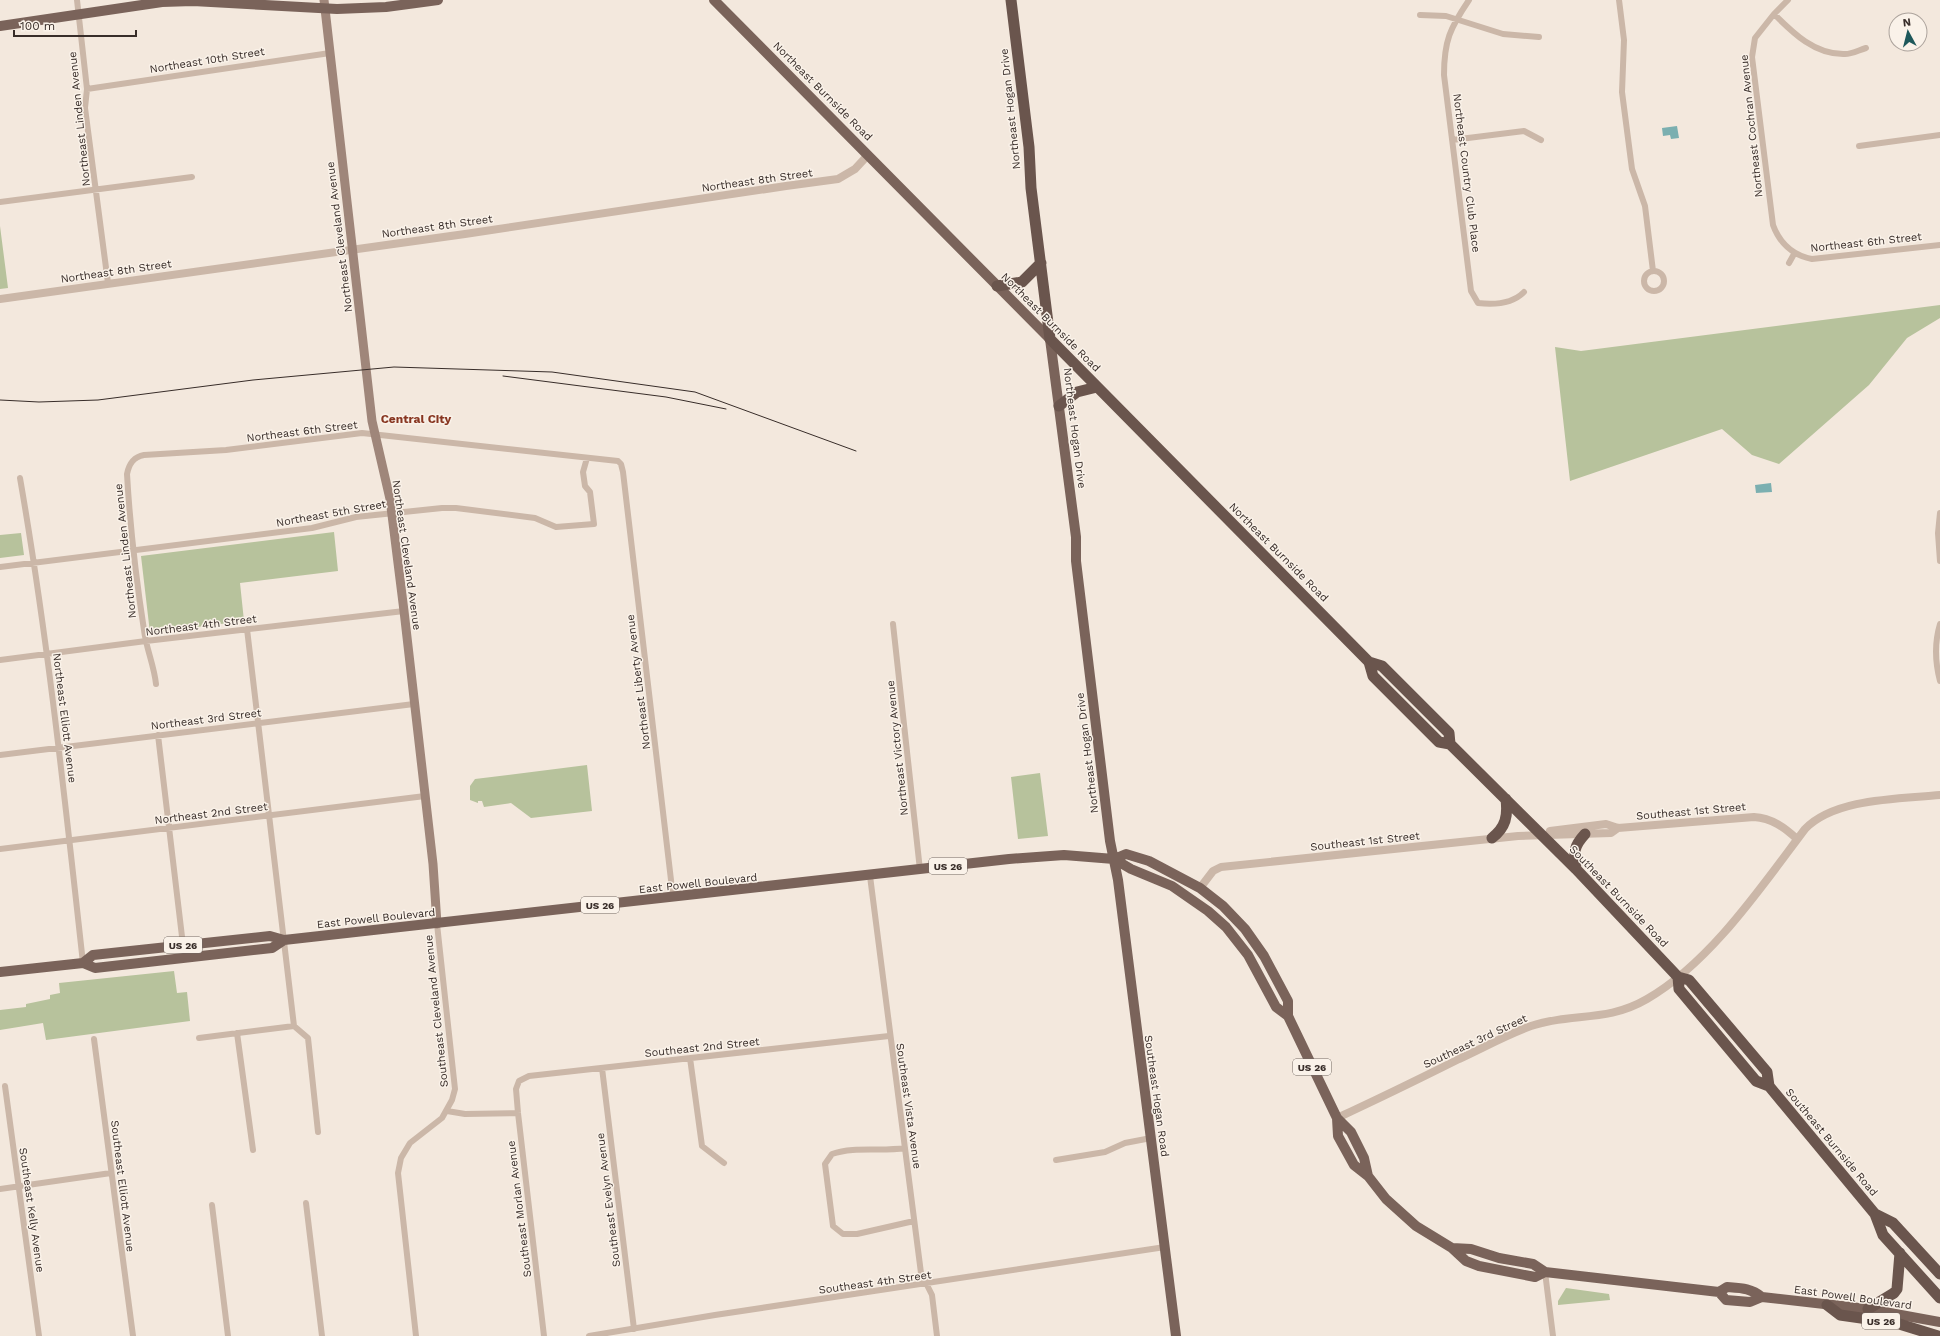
<svg xmlns="http://www.w3.org/2000/svg" width="1940" height="1336" font-family="'Work Sans',sans-serif">
	<style>
		.green { fill: #b7c29c }
		.water { fill: #7bafb0 }
		.lines { fill: none; stroke-linecap: round; stroke-linejoin: round }
		.minor { stroke: #cbb7a8; stroke-width: 6 }
		.tertiary { stroke: #cbb7a8; stroke-width: 8 }
		.secondary { stroke: #9f867a; stroke-width: 9 }
		.primary { stroke: #7a635a; stroke-width: 10 }
		.trunk { stroke: #6a554d; stroke-width: 11 }
		.tram { stroke: #382d29; stroke-width: 1 }
		.labels { text-anchor: middle; stroke-width: 3; stroke-linejoin: round; paint-order: stroke }
		.shield { fill: #faf2e9; stroke: #726863; stroke-width: 1 }
		.shield-label { font-size: 10px; font-weight: bold; fill: #382d29 }
		.street-label { font-size: 11px; fill: #382d29; stroke: #faf2e9 }
		.neighbourhood-label { font-size: 12px; font-weight: bold; fill: #883621; stroke: #faf2e9 }
	</style>
	<rect width="100%" height="100%" fill="#f3e8dd"/>
	<!-- green -->
	<path class="green" d="M0 226 8 288 0 289Z
		M1940 305V318L1907 338 1869 385 1779 464 1752 455 1722 429 1570 481 1555 347 1581 351Z
		M334 532 338 571 240 583 244 621 150 633 141 556Z
		M21 533 24 555 0 558V535Z
		M587 765 592 811 531 818 511 803 484 807 482 801H478V803L470 800V786L475 779Z
		M1040 773 1048 836 1018 839 1011 777Z
		M174 971 177 993 187 992 190 1021 46 1040 43 1023 0 1030V1010L26 1007V1004L50 999V995L60 993 59 983Z
		M1566 1288 1609 1294 1610 1300 1558 1305V1301Z"/>
	<!-- water -->
	<path class="water" d="M1677 126 1679 138 1671 139 1670 135 1663 136 1662 128Z
		M1771 483 1772 492 1756 493 1755 485Z"/>
	<g class="lines">
		<!-- minor -->
		<path class="minor" d="M77 0 87 89 85 108 108 283
			M1469 0C1450 28 1444 41 1444 75L1471 291 1478 303C1495 305 1512 304 1524 292
			M1619 0 1624 40 1622 92 1632 169 1645 206 1653 271
			M1788 0 1774 14 1755 38 1752 57 1773 225C1780 244 1792 255 1812 259L1940 245
			M1774 14C1793 33 1815 55 1845 54 1852 54 1859 50 1866 48
			M1420 15 1446 16 1503 34 1539 37
			M87 89 330 53
			M1452 140 1524 131 1541 140
			M1859 146 1940 135
			M0 202 192 177
			M1789 263 1794 254
			M1644 281a10 10 0 1 1 20 0a10 10 0 1 1-20 0Z
			M20 478C48 639 65 801 83 963
			M1940 513 1938 533 1940 561
			M0 567 312 528 356 517 442 508H456L535 518 556 527 594 524 590 492 585 486 583 472 587 458
			M893 624 920 870
			M1940 624C1934 644 1935 662 1940 681
			M247 629 294 1026 308 1038 318 1132
			M0 660 146 641 404 611
			M156 684C154 665 146 648 144 630 136 578 130 526 127 474 129 464 133 457 144 455L226 450 362 433 618 461 621 464 623 472 673 897
			M158 735 183 945
			M0 755 414 704
			M0 849 425 796
			M870 876 921 1273 932 1295 937 1336
			M237 1033 253 1150
			M199 1038 294 1026
			M94 1039 133 1336
			M690 1058 702 1146 724 1163
			M602 1068 634 1329
			M5 1086 39 1336
			M447 1111 465 1114 518 1113
			M905 1148C881 1152 855 1146 832 1154L825 1164 833 1226 843 1234H857L914 1221
			M1056 1160 1105 1152 1125 1143 1151 1138
			M0 1189 111 1173
			M306 1203 322 1336
			M212 1205 228 1336
			M1545 1272 1553 1336
			M416 1336 398 1173 401 1158 410 1143 442 1118 452 1100 455 1089 437 924
			M544 1336 518 1113 516 1089 519 1081 529 1076 889 1036
			M589 1336 715 1315 1165 1247"/>
		<!-- tertiary -->
		<path class="tertiary" d="M0 299 465 234 786 186 838 179 855 169 868 155
			M1550 831 1606 824 1618 828 1754 817C1772 818 1785 828 1797 839
			M1200 888 1213 871 1221 867 1518 836 1611 833 1618 828
			M1337 1118C1378 1099 1419 1079 1459 1059 1483 1048 1506 1035 1531 1026 1572 1012 1606 1023 1647 999 1710 963 1762 886 1805 829 1835 798 1899 799 1940 795"/>
		<!-- secondary -->
		<path class="secondary" d="M324 0 372 421 390 499 404 611 433 864 437 924"/>
		<!-- primary -->
		<path class="primary" d="M714 0 1050 339 1076 537V561L1110 841 1118 880 1176 1336
			M0 26 162 2 193 1 337 9 386 7 438 0
			M1114 859 1126 854 1149 861 1200 888 1223 906 1245 929 1264 956 1288 1001V1016L1337 1118 1351 1132 1364 1158 1368 1176
			M83 963 95 968 272 948 284 940
			M0 972 83 963 93 955 270 936 284 940 1009 859 1064 855 1114 859 1131 869 1172 886 1208 911 1226 927 1248 955 1276 1007 1288 1016
			M1337 1118 1338 1136 1354 1165 1368 1176 1386 1199 1416 1226 1452 1248 1466 1261 1479 1266 1535 1277 1545 1272
			M1452 1248 1471 1249 1499 1258 1533 1264 1545 1272 1719 1292 1726 1300 1750 1302 1762 1297 1868 1309 1940 1322
			M1719 1292 1727 1287C1741 1288 1751 1288 1762 1297"/>
		<!-- trunk -->
		<path class="trunk" d="M1011 0 1029 147 1031 188 1050 339 1369 662 1373 676 1439 742 1450 744 1576 869 1678 977 1689 980 1767 1072 1769 1086 1875 1214 1883 1235 1940 1298
			M997 286 1022 282 1041 263
			M1059 406 1077 392 1097 387
			M1369 662 1382 666 1449 733 1450 744
			M1492 838C1506 827 1508 816 1506 799
			M1576 869C1574 852 1573 847 1585 834
			M1678 977 1679 989 1756 1081 1769 1086
			M1875 1214 1893 1223 1940 1274
			M1827 1305 1840 1315 1896 1323 1938 1336
			M1868 1309 1894 1293 1897 1289 1900 1253"/>
		<!-- tram -->
		<path class="tram" d="M503 376 666 397 726 409
			M0 400 39 402 98 400 253 380 394 367 552 372 695 392 856 451"/>
	</g>
	<g class="labels">
		<!-- shield labels -->
		<g class="shield">
			<rect x="929" y="858" width="38" height="16" rx="3"/>
			<rect x="581" y="897" width="38" height="16" rx="3"/>
			<rect x="164" y="937" width="38" height="16" rx="3"/>
			<rect x="1293" y="1059" width="38" height="16" rx="3"/>
			<rect x="1862" y="1313" width="38" height="16" rx="3"/>
		</g>
		<g class="shield-label">
			<text x="948" y="870">US 26</text>
			<text x="600" y="909">US 26</text>
			<text x="183" y="949">US 26</text>
			<text x="1312" y="1071">US 26</text>
			<text x="1881" y="1325">US 26</text>
		</g>
		<!-- street labels -->
		<g class="street-label">
			<text transform="translate(207 60) rotate(-9)" y="4">Northeast 10th Street</text>
			<text transform="translate(823 91) rotate(45)" y="4">Northeast Burnside Road</text>
			<text transform="translate(1010 109) rotate(-96)" y="4">Northeast Hogan Drive</text>
			<text transform="translate(79 119) rotate(-96)" y="4">Northeast Linden Avenue</text>
			<text transform="translate(1751 126) rotate(-96)" y="4">Northeast Cochran Avenue</text>
			<text transform="translate(1467 173) rotate(83)" y="4">Northeast Country Club Place</text>
			<text transform="translate(757 180) rotate(-8)" y="4">Northeast 8th Street</text>
			<text transform="translate(437 226) rotate(-8)" y="4">Northeast 8th Street</text>
			<text transform="translate(339 237) rotate(-97)" y="4">Northeast Cleveland Avenue</text>
			<text transform="translate(1866 242) rotate(-6)" y="4">Northeast 6th Street</text>
			<text transform="translate(116 271) rotate(-8)" y="4">Northeast 8th Street</text>
			<text transform="translate(1051 322) rotate(45)" y="4">Northeast Burnside Road</text>
			<text transform="translate(1075 428) rotate(83)" y="4">Northeast Hogan Drive</text>
			<text transform="translate(302 431) rotate(-7)" y="4">Northeast 6th Street</text>
			<text transform="translate(331 513) rotate(-10)" y="4">Northeast 5th Street</text>
			<text transform="translate(125 551) rotate(-96)" y="4">Northeast Linden Avenue</text>
			<text transform="translate(1279 552) rotate(45)" y="4">Northeast Burnside Road</text>
			<text transform="translate(407 555) rotate(82)" y="4">Northeast Cleveland Avenue</text>
			<text transform="translate(201 625) rotate(-7)" y="4">Northeast 4th Street</text>
			<text transform="translate(638 682) rotate(-97)" y="4">Northeast Liberty Avenue</text>
			<text transform="translate(65 718) rotate(83)" y="4">Northeast Elliott Avenue</text>
			<text transform="translate(206 719) rotate(-7)" y="4">Northeast 3rd Street</text>
			<text transform="translate(897 748) rotate(-96)" y="4">Northeast Victory Avenue</text>
			<text transform="translate(1087 753) rotate(-97)" y="4">Northeast Hogan Drive</text>
			<text transform="translate(1691 811) rotate(-5)" y="4">Southeast 1st Street</text>
			<text transform="translate(211 813) rotate(-7)" y="4">Northeast 2nd Street</text>
			<text transform="translate(1365 841) rotate(-6)" y="4">Southeast 1st Street</text>
			<text transform="translate(698 883) rotate(-6)" y="4">East Powell Boulevard</text>
			<text transform="translate(1619 896) rotate(46)" y="4">Southeast Burnside Road</text>
			<text transform="translate(376 918) rotate(-6)" y="4">East Powell Boulevard</text>
			<text transform="translate(436 1011) rotate(-96)" y="4">Southeast Cleveland Avenue</text>
			<text transform="translate(1475 1041) rotate(-25)" y="4">Southeast 3rd Street</text>
			<text transform="translate(702 1047) rotate(-6)" y="4">Southeast 2nd Street</text>
			<text transform="translate(1157 1096) rotate(82)" y="4">Southeast Hogan Road</text>
			<text transform="translate(909 1106) rotate(82)" y="4">Southeast Vista Avenue</text>
			<text transform="translate(1832 1142) rotate(50)" y="4">Southeast Burnside Road</text>
			<text transform="translate(123 1186) rotate(83)" y="4">Southeast Elliott Avenue</text>
			<text transform="translate(608 1200) rotate(-97)" y="4">Southeast Evelyn Avenue</text>
			<text transform="translate(519 1209) rotate(-97)" y="4">Southeast Morlan Avenue</text>
			<text transform="translate(32 1210) rotate(82)" y="4">Southeast Kelly Avenue</text>
			<text transform="translate(875 1282) rotate(-8)" y="4">Southeast 4th Street</text>
			<text transform="translate(1853 1297) rotate(8)" y="4">East Powell Boulevard</text>
		</g>
		<!-- neighbourhood labels -->
		<g class="neighbourhood-label">
			<text x="416" y="423">Central City</text>
		</g>
	</g>
	<!-- north arrow -->
	<g transform="translate(1908 32) rotate(353)"><circle r="19" fill="#faf2e9" stroke="#aca39c"/>
	<path d="M0-3L7 15L0 10L-7 15Z" fill="#1e585a"/>
	<text y="-6" font-size="11" font-weight="bold" text-anchor="middle" fill="#382d29">N</text>
	</g>
	<!-- scale -->
	<path d="M14 30v6h122v-6" fill="none" stroke="#382d29" stroke-width="2"/>
	<text x="20" y="30" font-size="12" fill="#382d29" stroke="#faf2e9" stroke-width="3" paint-order="stroke">100 m</text>
</svg>
